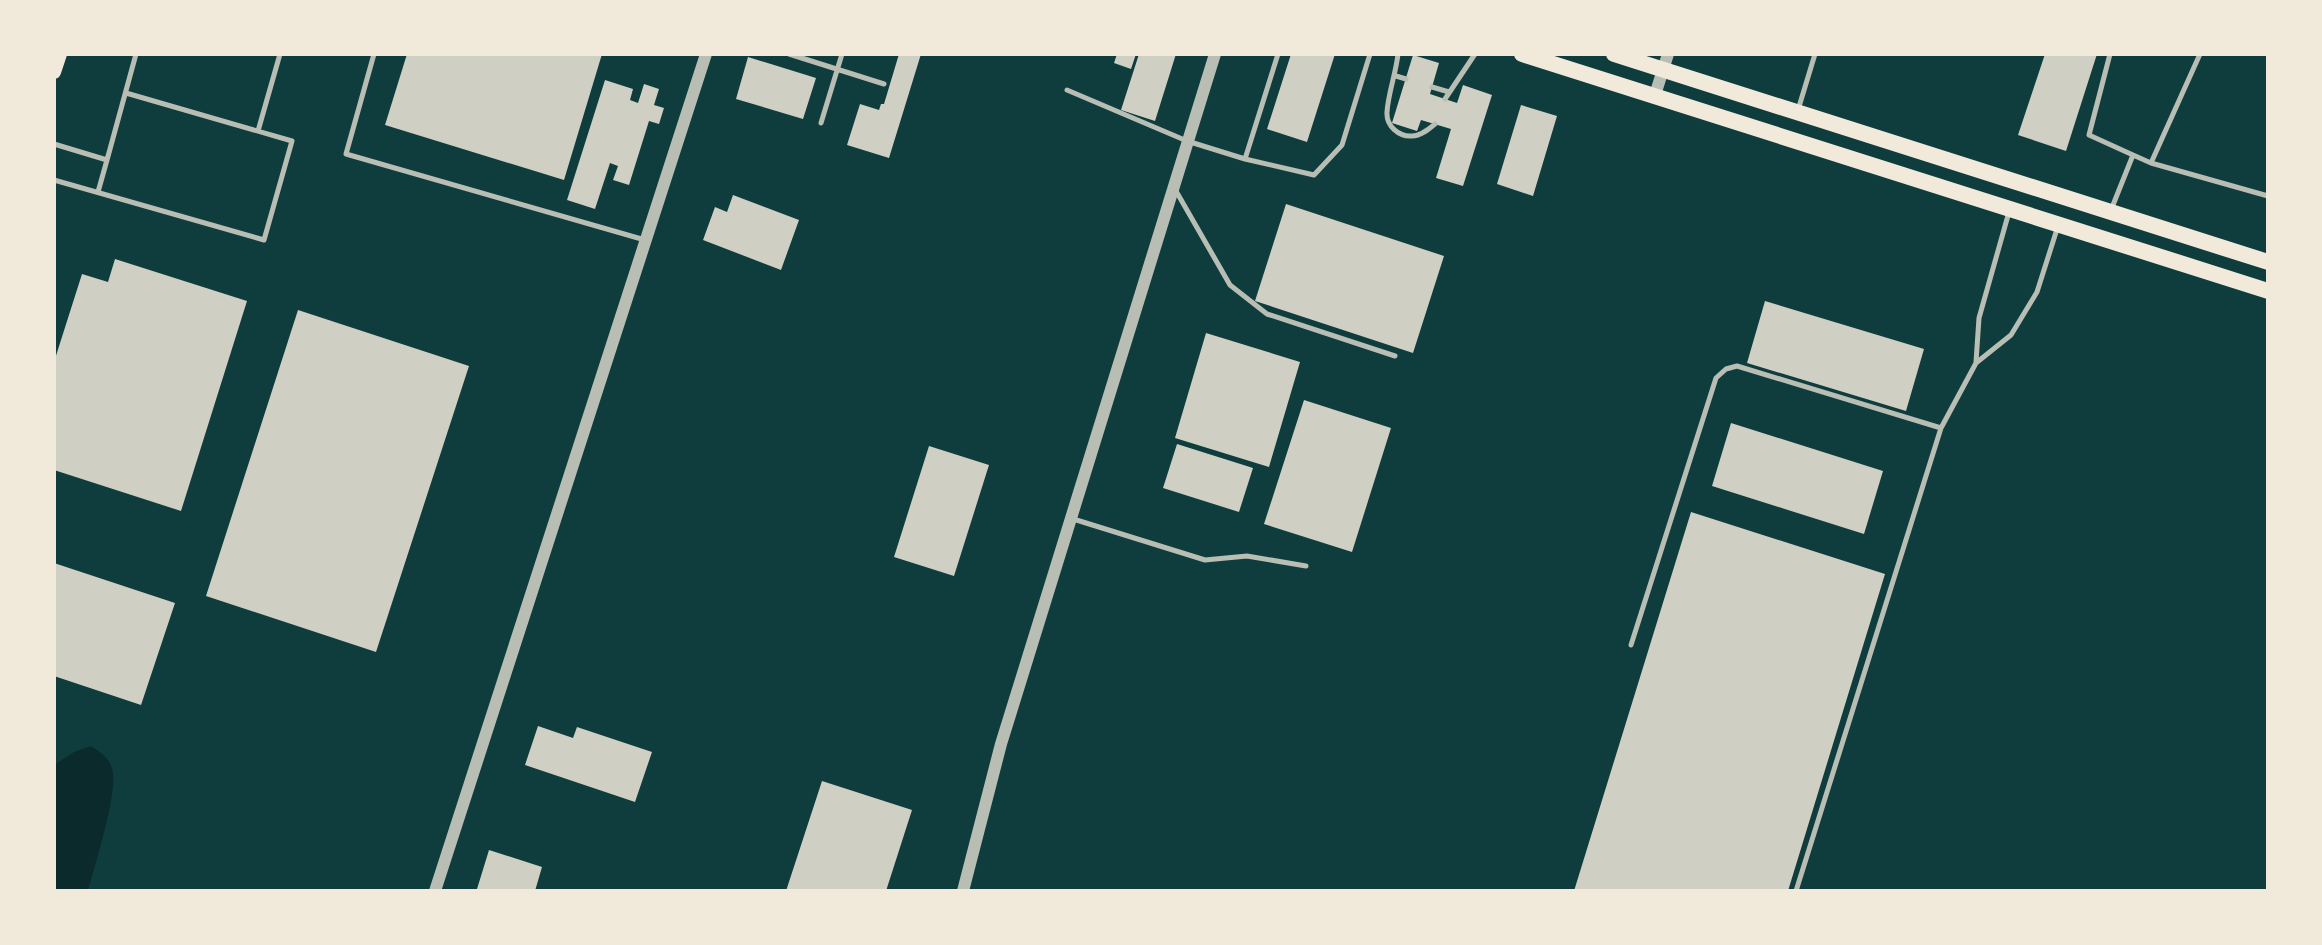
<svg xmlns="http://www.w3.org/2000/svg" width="2322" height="945" font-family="'Fira Sans Condensed',sans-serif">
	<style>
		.water { fill: #0a2a2b }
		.building { fill: #cfcfc3 }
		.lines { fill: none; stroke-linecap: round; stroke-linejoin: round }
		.service { stroke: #b8beb3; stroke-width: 5 }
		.tertiary { stroke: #b8beb3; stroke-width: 12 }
		.secondary { stroke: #f1e9da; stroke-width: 14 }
		.primary { stroke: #f1e9da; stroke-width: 16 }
	</style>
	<rect width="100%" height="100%" fill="#0f3d3e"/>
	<!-- water -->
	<path class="water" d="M91 746C102 753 112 760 113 774 116 799 95 864 88 891H54V765L74 752Z"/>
	<!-- building -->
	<path class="building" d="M407 54H602L564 180 385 125Z
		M899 54H921L889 158 847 145 860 104 879 110 881 104H884Z
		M1117 54H1136L1131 69 1114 63Z
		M1139 54H1176L1155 121 1121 110Z
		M1291 54H1335L1307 142 1267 129Z
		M2045 54H2097L2066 151 2018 135Z
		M1413 55 1439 63 1430 94 1457 103 1463 85 1492 95 1463 186 1436 178 1451 129 1421 120 1417 131 1392 123Z
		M748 57 816 78 803 119 736 99Z
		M605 80 633 89 630 100 638 103 644 84 659 89 654 105 664 108 659 124 649 121 629 185 613 180 618 166 610 163 595 209 567 200Z
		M1521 105 1557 116 1533 196 1497 184Z
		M733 195 799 220 781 270 703 240 715 207 727 212Z
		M1286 204 1444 256 1413 353 1255 301Z
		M115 259 247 301 181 511 54 470V362L82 274 108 282Z
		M1765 301 1924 349 1906 411 1747 363Z
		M298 310 469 366 376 652 206 596Z
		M1206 333 1300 362 1269 467 1175 438Z
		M1304 400 1391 428 1352 552 1264 524Z
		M1731 423 1883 471 1864 534 1712 486Z
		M1177 444 1253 468 1239 512 1163 488Z
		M929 446 989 465 954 576 894 557Z
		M1691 512 1885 574 1788 891H1574Z
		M54 563 175 603 141 705 54 676Z
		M538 726 573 738 577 727 652 752 635 802 525 765Z
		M822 781 912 810 886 891H786Z
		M489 850 542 867 535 891H484L477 889Z"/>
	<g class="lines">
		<!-- service -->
		<path class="service" d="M374 54 346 154 645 240
			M789 54 884 84
			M1398 54C1396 73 1388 94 1387 112 1386 126 1399 137 1412 136 1421 136 1429 129 1435 124
			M2110 54 2089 135 2133 155 2111 210
			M1396 76 1406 79
			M1432 87 1449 92
			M1067 90 1187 141 1245 159 1278 54
			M1445 99 1475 54
			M1798 110 1815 54
			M821 123 842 54
			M258 131 280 54
			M54 144 107 160 136 54
			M2133 155 2151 163 2200 54
			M1245 159 1314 175 1342 145 1370 54
			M2151 163 2268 196
			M54 180 264 240 292 141 126 93
			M1176 191 1230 285 1267 314 1395 356
			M98 192 107 160
			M1976 362 1979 318 2009 212
			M1070 518 1205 560 1247 556 1306 566
			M1631 645 1716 378 1726 369 1737 366 1941 428
			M1796 891 1941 428 1976 363 2011 335 2037 292 2058 226"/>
		<!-- tertiary -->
		<path class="tertiary" d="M1655 95 1668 54
			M435 891 706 54
			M963 891 1001 744 1215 54"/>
		<!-- secondary -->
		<path class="secondary" d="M54 72 60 54"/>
		<!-- primary -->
		<path class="primary" d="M1522 54 2268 291
			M1614 54 2268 262"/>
	</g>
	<!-- border -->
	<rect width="2322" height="945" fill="none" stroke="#f1e9da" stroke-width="112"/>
</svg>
